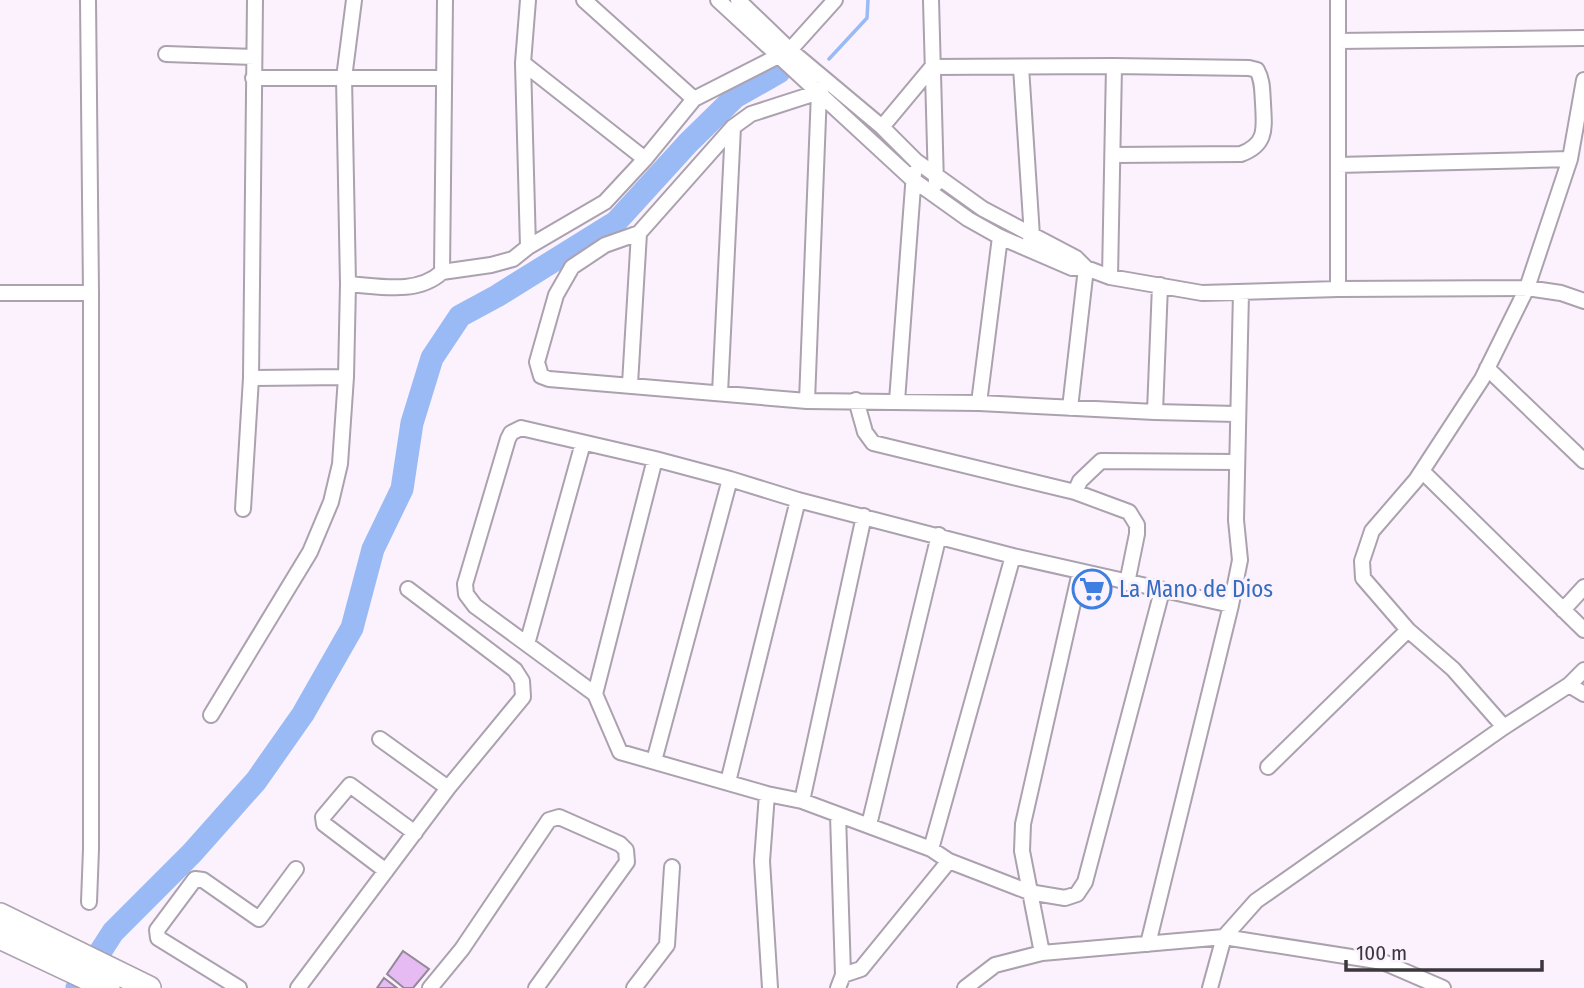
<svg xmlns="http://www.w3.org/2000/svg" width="1584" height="988" font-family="'Fira Sans Condensed',sans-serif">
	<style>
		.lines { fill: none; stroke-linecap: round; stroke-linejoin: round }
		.stream { stroke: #99baf4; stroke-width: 3.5 }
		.river { stroke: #99baf4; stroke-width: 23 }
		.building { fill: #e6bbf4; stroke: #928896; stroke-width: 2 }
		.minor-casing { stroke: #aba1af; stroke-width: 18 }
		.primary-casing { stroke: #aba1af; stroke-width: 26 }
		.minor { stroke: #fff; stroke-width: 14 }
		.primary { stroke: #fff; stroke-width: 23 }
		.labels { text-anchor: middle; stroke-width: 6; stroke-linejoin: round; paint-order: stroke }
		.shop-label { font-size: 23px; fill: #366cbe; stroke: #fbf2fe; text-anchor: start }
	</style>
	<rect width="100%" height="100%" fill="#fbf2fe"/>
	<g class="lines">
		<!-- stream -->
		<path class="stream" d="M829 59 867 18 868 0"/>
		<!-- river -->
		<path class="river" d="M77 988 113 932 192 853 256 781 303 714 352 628 373 549 402 489 412 423 432 358 460 316 497 296 616 222 688 143 735 97 779 72"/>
	</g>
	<!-- building -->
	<path class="building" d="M403 951 429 969 413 988H404L387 974Z
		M384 978 397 988H377Z"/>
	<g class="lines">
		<defs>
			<path id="minor" d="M88 0 91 293V849L89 902
				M584 0 694 99
				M718 0 912 179 968 219 1000 237 1072 268H1086L1110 277 1202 293 1338 289 1527 288 1561 293 1584 301
				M738 0 790 50 882 127 916 161 983 209 1076 258 1086 268 1070 408
				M931 0 936 184
				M1338 0V289
				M1338 41 1584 38
				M166 54 254 57
				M523 63 645 159
				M932 67 1114 66 1249 68 1257 70C1263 81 1262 91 1263 103 1264 127 1268 144 1241 154L1114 155
				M1021 67 1032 236 1030 240
				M253 78H443
				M827 82 819 92 751 114 733 127 639 233 605 245 572 267 556 295 537 362 541 376 549 379 807 401 979 403 1155 412 1236 414
				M882 127 932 67
				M1338 165 1570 159 1584 80
				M528 247 523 63 528 0
				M442 272 491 265 513 259 528 247 605 202 645 159 694 99 790 50 835 0
				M1110 277 1114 66
				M348 284C379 286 417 295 442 272L445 0
				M0 293H91
				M1487 368 1584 461
				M251 378 346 377
				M630 384 639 233
				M720 393 733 127
				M856 400 865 432 873 443 1075 492 1129 512 1137 525V534L1127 583
				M807 401 819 92
				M897 401 914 173
				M979 403 1000 237
				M1155 412 1160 285
				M1422 471 1584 630
				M1075 492 1080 481 1101 461 1236 462
				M243 509 251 378 255 0
				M1162 591 1085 882 1077 894 1065 898 1029 892 949 861 931 849 802 801 767 794 620 752 595 694 475 606 466 594 465 584 508 439 511 433 521 428 655 459 730 479 798 500 1013 556 1231 605
				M1563 610 1584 587
				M527 644 583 443
				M1569 685 1584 694
				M595 694 655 459
				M211 715 310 552 331 502 340 464 346 377 348 284 344 78 354 0
				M1504 727 1453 669 1408 630 1363 578 1362 561 1372 531 1416 480 1482 379 1527 288 1570 159
				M380 739 448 788
				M654 761 730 479
				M1268 767 1408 630
				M728 782 798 500
				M767 794 762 861 770 988
				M802 801 864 516
				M838 815 843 975 838 988
				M869 825 939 535
				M931 849 1013 556
				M386 871 324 824 323 817 350 785 415 833
				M1148 944 1231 605 1240 560 1236 520 1241 292
				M1042 953 1022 851 1023 824 1080 572
				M843 975 861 969 949 861
				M239 988 158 938 157 930 195 879 203 880 259 919 296 869
				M298 988 448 788 523 697 522 681 515 670 408 589
				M430 988 462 949 549 820 559 817 620 844 626 850 627 862 536 988
				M634 988 667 945 672 867
				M965 988 995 965 1042 953 1224 937 1383 962 1443 988
				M1210 988 1224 937 1256 901 1504 727 1569 685 1584 670"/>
			<path id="primary" d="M0 915 149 988
				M0 937 108 988"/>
		</defs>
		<!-- minor casing -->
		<use href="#minor" class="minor-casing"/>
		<!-- primary casing -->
		<use href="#primary" class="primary-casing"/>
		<!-- minor -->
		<use href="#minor" class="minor"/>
		<!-- primary -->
		<use href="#primary" class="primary"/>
	</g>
	<!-- icons -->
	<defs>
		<symbol id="supermarket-ring" viewBox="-11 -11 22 22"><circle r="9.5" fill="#fbf2fe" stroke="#3f7fe0" stroke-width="1.5"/><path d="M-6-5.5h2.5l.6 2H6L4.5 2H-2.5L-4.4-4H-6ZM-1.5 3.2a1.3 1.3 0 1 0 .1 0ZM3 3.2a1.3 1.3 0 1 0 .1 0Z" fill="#3f7fe0"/></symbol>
	</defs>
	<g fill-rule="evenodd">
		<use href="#supermarket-ring" x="1070" y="567" width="44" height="44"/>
	</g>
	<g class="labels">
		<!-- shop labels -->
		<g class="shop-label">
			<text x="1119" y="597">La Mano de Dios</text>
		</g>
	</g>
	<!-- scale -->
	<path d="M1346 960v10h196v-10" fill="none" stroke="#3b373d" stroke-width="3.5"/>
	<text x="1356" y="960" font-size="21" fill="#3b373d" stroke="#fbf2fe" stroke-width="5" paint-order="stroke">100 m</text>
</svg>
